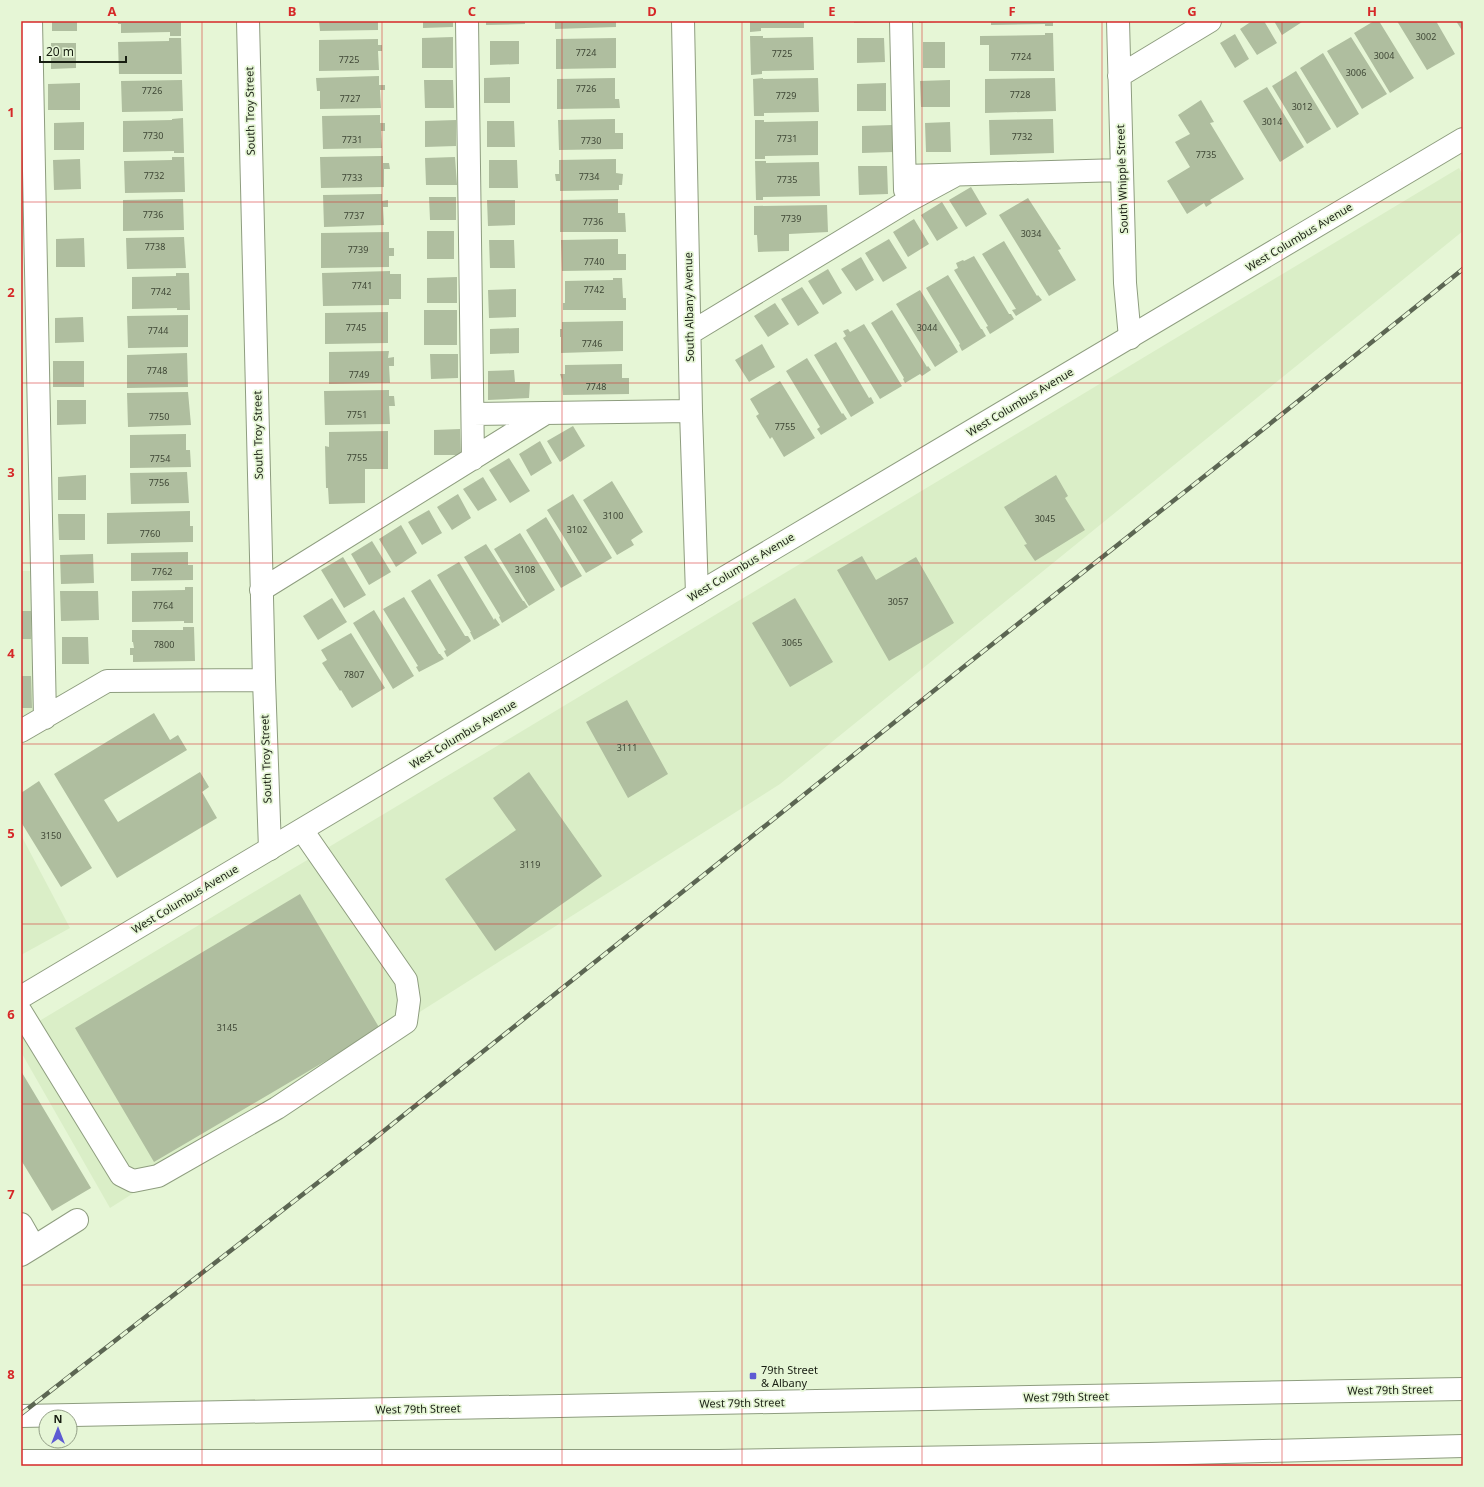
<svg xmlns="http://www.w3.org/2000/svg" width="1484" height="1487" font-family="'Noto Sans',sans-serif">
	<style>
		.built { fill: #daeec7 }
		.building { fill: #afbe9f }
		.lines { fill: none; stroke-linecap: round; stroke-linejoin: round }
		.minor-casing { stroke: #8e9d7f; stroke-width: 24 }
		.major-casing { stroke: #8e9d7f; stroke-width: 24 }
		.minor { stroke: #fff; stroke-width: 22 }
		.major { stroke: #fff; stroke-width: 22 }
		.rail-casing { stroke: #5c6653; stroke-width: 4.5 }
		.rail { stroke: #e6f6d6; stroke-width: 3; stroke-dasharray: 9; stroke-linecap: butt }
		.grid { fill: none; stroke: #d62828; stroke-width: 1; stroke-opacity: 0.55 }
		.poi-dot { fill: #5d5bd3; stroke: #e6f6d6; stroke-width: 1.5 }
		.labels { text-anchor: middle; stroke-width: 3.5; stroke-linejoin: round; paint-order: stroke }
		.number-label { font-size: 9px; fill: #3e4635 }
		.street-label { font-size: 11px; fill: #181e12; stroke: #e6f6d6 }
		.poi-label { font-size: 11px; fill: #181e12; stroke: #e6f6d6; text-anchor: start }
		.neatline { fill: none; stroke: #d62828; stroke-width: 1.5 }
		.grid-label { font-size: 13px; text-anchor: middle; font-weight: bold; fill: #d62828 }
	</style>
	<rect width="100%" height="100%" fill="#e6f6d6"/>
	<!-- built -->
	<path class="built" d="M1459 168 1463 175V231L780 784 110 1208 21 1052V1032Z
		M21 571H42L45 718 21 731Z
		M21 835 70 928 21 955Z"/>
	<!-- building -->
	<path class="building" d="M52 21H77V31H52Z
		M118 21H181V36H170V32L121 33V24H118Z
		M319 21H378V30L320 31Z
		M423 21H453V27L423 28Z
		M486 21H525V24L486 25Z
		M555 21H616V27L555 29Z
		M750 21H804V28H761V31L750 32Z
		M854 21H887V22L854 23Z
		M919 21H937V22L919 23Z
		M991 21H1053V26H1045V24L991 25Z
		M1252 21H1264L1277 43 1257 55 1240 29Z
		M1274 21H1301L1302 22 1282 35Z
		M1374 21H1379L1414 78 1390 93 1354 33Z
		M1397 21H1436L1455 54 1427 70Z
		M1456 21H1463V32Z
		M1045 33H1053L1054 71H989V45H980V36L1045 35Z
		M1235 34 1249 59 1235 68 1220 43Z
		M750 36H763V38L813 37 814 70 762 71V74L751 75Z
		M453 37V68H422V38Z
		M1351 37 1387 94 1362 109 1327 51Z
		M169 38H181L182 74H119L118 42 169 41Z
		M616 38V68L556 69V39Z
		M857 38H884L885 62 857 63Z
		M378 39V45H382V51H378L379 70 319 71V40Z
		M490 41H519V64L490 65Z
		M923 42H945V68H923Z
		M51 43H76V68L51 69Z
		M1323 53 1359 114 1337 128 1300 68Z
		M1296 71 1331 129 1307 144 1272 86Z
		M379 76V85H385V90H380L381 108 320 109V91H317L316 78Z
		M510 77V103H484V78Z
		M615 78V99H619L620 108 557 109V79Z
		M763 78V79L818 78 819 112 764 113V116H754L753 79Z
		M1055 78 1056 111 985 113V79Z
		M182 80 183 111 122 112 121 81Z
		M424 80H453L454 108H425Z
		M950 80V107H921L920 81Z
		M80 83V110H48V84Z
		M886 83V111H857V84Z
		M1267 87 1304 147 1280 162 1243 101Z
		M1201 100 1214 122 1210 123 1244 179 1210 200 1212 203 1206 207 1204 203 1187 214 1167 181 1190 167 1175 142 1190 134 1178 115Z
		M380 115V123H385V131H381L382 148 323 149 322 116Z
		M183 118 184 153H174V151L123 152V121L172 120V119Z
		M615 119V133H623V149L559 150 558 120Z
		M1053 119 1054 153 990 155 989 120Z
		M456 120V146L425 147V121Z
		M755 120H764V122L818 121V155L765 156V159H755Z
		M487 121H514L515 147H487Z
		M84 122V150H54V123Z
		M950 122 951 152H926L925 123Z
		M892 125 893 152 862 153V126Z
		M383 156V163H389L390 169H384V187L321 188 320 157Z
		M172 157H184L185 192 125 193 124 161 172 160Z
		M455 157 457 185H426L425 158Z
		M80 159 81 189 54 190 53 160Z
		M616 159V173L623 174 622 185H619V190L560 191V181H556L555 174H559V160Z
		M489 160H517L518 188H489Z
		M755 161H766V163L819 162 820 196 763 197V200H756Z
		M858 166H887L888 194 859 195Z
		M971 187 987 214 966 227 949 200Z
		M382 194V201L388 200V207H383L384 225 324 227 323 195Z
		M429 197H456V220H430Z
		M1028 198 1061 249 1058 250 1076 280 1049 296 999 215Z
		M183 199 184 230 123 231V200Z
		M618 199V213H625L626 232H560V200Z
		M487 200H515V225L488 226Z
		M942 202 958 228 937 241 921 215Z
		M827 205 828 232 789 234V251L758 252 757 235H754V206Z
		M914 219 929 244 908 257 893 232Z
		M427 231H454V259H427Z
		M389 232V248H394V256H389V267L321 268V233Z
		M184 237 186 268 127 269 126 238Z
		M84 238 85 267H56V239Z
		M618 239V254H626V270L562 271 561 240Z
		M889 239 907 268 883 282 865 253Z
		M489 240H514L515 268H490Z
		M1004 241 1037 296 1038 295 1042 300 1016 316 1012 310 1016 309 982 254Z
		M974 256 1009 314H1011L1014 319 990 334 986 327 988 326 954 270 958 268 956 263 963 260 964 261Z
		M861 257 874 280 856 291 841 269Z
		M828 269 842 293 823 305 808 281Z
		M390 271V274H401V299H389V305L323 306 322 273Z
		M176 273H189L190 310H177V308L132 309V277L176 276Z
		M948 275 981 329H982L986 336 962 351 959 345 960 344 926 288Z
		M457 277V303H427V278Z
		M613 278H622L623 298H626V310H563V303H565V281L613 280Z
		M802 287 819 313 798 326 781 299Z
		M516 289V317L489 318 488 290Z
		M920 290 958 352 935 367 896 304Z
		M775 303 789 324 768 337 754 316Z
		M424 310H457V345H424Z
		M892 310 927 367 928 366 931 370 922 376 920 374 905 383 903 379 904 378 871 323Z
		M388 312V343L325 344V313Z
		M188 315V347L128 348 127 316Z
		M83 317 84 342 55 343V318Z
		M623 321V351L561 353V337H560V329H562V322Z
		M864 324 902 386 880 399 843 338 846 336 843 331 848 329 850 332Z
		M519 328V353L490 354V329Z
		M836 342 869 398 871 397 874 403 851 417 814 355Z
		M762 344 775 367 749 382 735 360Z
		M389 351 388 358 394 357V366H389L390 383 329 384V352Z
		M187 353 188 387 127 388V355Z
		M430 354H458V378L431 379Z
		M807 358 842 414 843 413 847 419 821 435 817 429 820 427 786 371Z
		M53 361H84V387H53Z
		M622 364V378H629V394L563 395 562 380 560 374H565V365Z
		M514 370 515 382H530L529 398 488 400V371Z
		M780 381 815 438 784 457 772 437 770 439 756 416 759 414 750 399Z
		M389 390V396H394L395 406H389L390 424 325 425 324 391Z
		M188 392 191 425 128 427 127 393Z
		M57 400H86V424L57 425Z
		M573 426 585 446 560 462 547 441Z
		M460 429 461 455H434V430Z
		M388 431V469H365V503L329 504 328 488H326L325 446 329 447V432Z
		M186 434V450H190L191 467 130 468V435Z
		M540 441 552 463 531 476 519 454Z
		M509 458 530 491 510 503 489 470Z
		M187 472 189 503 131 504 130 473Z
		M86 475V500H58V477Z
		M1056 475 1068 496 1065 498 1085 530 1035 561 1024 545 1027 544 1004 507Z
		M483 477 497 500 478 511 463 489Z
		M612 481 643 532 631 540 634 545 617 555 583 500Z
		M458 494 471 518 452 530 437 507Z
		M573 494 612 558 586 573 547 510Z
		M429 510 442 533 422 545 408 522Z
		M190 511V526H193V542L107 544V513Z
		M58 514H85V540H59Z
		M546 517 582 576 561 588 526 530Z
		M401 525 417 553 396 567 379 539Z
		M520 533 555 590 529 606 494 549Z
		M372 541 391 572 369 585 351 554Z
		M486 544 523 601H524L528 607 502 623 499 617 500 616 464 557Z
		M188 552V565H193V580L131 581V553Z
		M93 554 94 583 61 584 60 555Z
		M862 556 876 580 916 557 954 623 889 661 837 570Z
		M343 557 366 595 344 608 321 570Z
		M459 562 494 620 495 618 500 625 474 640 470 632H471L437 575Z
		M430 579 465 636H468L471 641 447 657 444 651 446 650 411 591Z
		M185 587H193V623H184V621L132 622V591L185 590Z
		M60 591H98L99 620 61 621Z
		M404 597 439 654H440L444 659 419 672 416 667 418 666 383 609Z
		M332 598 347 622 318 640 303 616Z
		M795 598 833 662 790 687 752 623Z
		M374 610 414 676 393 689 353 623Z
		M21 611H31V639H21Z
		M183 627H194L195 661 133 662V655H130V648H134L133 642H132V630H183Z
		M351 633 385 688 352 708 341 690 340 691 322 663 327 660 321 650Z
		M62 637H88L89 664H62Z
		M21 676H31L32 708H21Z
		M627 700 668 774 628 798 586 722Z
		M154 713 170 740 178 735 187 750 104 800 118 822 200 772 209 787 202 792 217 818 117 878 54 774Z
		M529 772 602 876 495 951 445 879 516 830 493 798Z
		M39 781 92 868 61 887 21 822V793Z
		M300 894 380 1029 154 1162 75 1028Z
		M21 1071 91 1188 52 1211 21 1160Z"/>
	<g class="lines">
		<defs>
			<path id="minor" d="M31 21 45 718
				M248 21 264 680 270 849
				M467 21 473 459
				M683 21 691 411 697 594
				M901 21 905 190
				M1118 21 1125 283 1130 338
				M1119 76 1210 21
				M905 176 1121 170
				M690 333 906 202 956 175
				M473 414 691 411
				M261 590 546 413
				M21 731 107 681 264 680
				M21 1012 121 1175 133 1181 158 1176 277 1108 406 1022 409 1000 406 980 302 830
				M21 1224 34 1247 21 1255
				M34 1247 77 1220"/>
			<path id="major" d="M21 997 697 594 1463 139
				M21 1416 1463 1389
				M21 1461H718L1149 1454 1463 1446"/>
		</defs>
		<!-- minor casing -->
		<use href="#minor" class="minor-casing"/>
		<!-- major casing -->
		<use href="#major" class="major-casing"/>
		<!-- minor -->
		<use href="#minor" class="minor"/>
		<!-- major -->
		<use href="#major" class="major"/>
		<defs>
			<path id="rail" d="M21 1414 370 1142 966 665 1211 471 1463 269"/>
		</defs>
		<!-- rail casing -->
		<use href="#rail" class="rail-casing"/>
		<!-- rail -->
		<use href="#rail" class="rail"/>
	</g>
	<!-- grid -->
	<path class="grid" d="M202 21V1466M382 21V1466M562 21V1466M742 21V1466M922 21V1466M1102 21V1466M1282 21V1466M21 202H1463M21 383H1463M21 563H1463M21 744H1463M21 924H1463M21 1104H1463M21 1285H1463"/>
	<!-- markers -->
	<rect class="poi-dot" x="749" y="1372" width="8" height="8" rx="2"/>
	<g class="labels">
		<!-- number labels -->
		<g class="number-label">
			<text x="1426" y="40">3002</text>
			<text x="586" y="56">7724</text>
			<text x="782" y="57">7725</text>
			<text x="1384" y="59">3004</text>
			<text x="1021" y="60">7724</text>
			<text x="349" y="63">7725</text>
			<text x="1356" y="76">3006</text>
			<text x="586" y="92">7726</text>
			<text x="152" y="94">7726</text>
			<text x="1020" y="98">7728</text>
			<text x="786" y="99">7729</text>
			<text x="350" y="102">7727</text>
			<text x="1302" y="110">3012</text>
			<text x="1272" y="125">3014</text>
			<text x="153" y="139">7730</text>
			<text x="1022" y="140">7732</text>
			<text x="787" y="142">7731</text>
			<text x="352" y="143">7731</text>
			<text x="591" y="144">7730</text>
			<text x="1206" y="158">7735</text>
			<text x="154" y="179">7732</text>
			<text x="589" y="180">7734</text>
			<text x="352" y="181">7733</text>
			<text x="787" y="183">7735</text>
			<text x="153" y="218">7736</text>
			<text x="354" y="219">7737</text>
			<text x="791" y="222">7739</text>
			<text x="593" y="225">7736</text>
			<text x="1031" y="237">3034</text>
			<text x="155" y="250">7738</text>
			<text x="358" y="253">7739</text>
			<text x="594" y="265">7740</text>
			<text x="362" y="289">7741</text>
			<text x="594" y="293">7742</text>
			<text x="161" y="295">7742</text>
			<text x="356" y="331">7745</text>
			<text x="927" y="331">3044</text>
			<text x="158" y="334">7744</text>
			<text x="592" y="347">7746</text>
			<text x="157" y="374">7748</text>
			<text x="359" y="378">7749</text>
			<text x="596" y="390">7748</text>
			<text x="357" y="418">7751</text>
			<text x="159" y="420">7750</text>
			<text x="785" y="430">7755</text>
			<text x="357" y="461">7755</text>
			<text x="160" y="462">7754</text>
			<text x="159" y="486">7756</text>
			<text x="613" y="519">3100</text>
			<text x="1045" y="522">3045</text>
			<text x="577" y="533">3102</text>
			<text x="150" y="537">7760</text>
			<text x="525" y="573">3108</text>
			<text x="162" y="575">7762</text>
			<text x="898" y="605">3057</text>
			<text x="163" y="609">7764</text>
			<text x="792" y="646">3065</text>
			<text x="164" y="648">7800</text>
			<text x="354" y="678">7807</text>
			<text x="627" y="751">3111</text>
			<text x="51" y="839">3150</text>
			<text x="530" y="868">3119</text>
			<text x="227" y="1031">3145</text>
		</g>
		<!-- street labels -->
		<g class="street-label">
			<text transform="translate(250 111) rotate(-91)" y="4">South Troy Street</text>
			<text transform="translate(1122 179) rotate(-92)" y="4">South Whipple Street</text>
			<text transform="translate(1299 237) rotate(-31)" y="4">West Columbus Avenue</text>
			<text transform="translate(689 307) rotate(-91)" y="4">South Albany Avenue</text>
			<text transform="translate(1020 402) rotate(-31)" y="4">West Columbus Avenue</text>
			<text transform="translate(258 435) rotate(-91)" y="4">South Troy Street</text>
			<text transform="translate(741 567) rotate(-31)" y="4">West Columbus Avenue</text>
			<text transform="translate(463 734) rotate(-31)" y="4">West Columbus Avenue</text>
			<text transform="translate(266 759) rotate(-92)" y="4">South Troy Street</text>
			<text transform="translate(185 899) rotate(-31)" y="4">West Columbus Avenue</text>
			<text transform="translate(1390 1390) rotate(-1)" y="4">West 79th Street</text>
			<text transform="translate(1066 1397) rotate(-1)" y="4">West 79th Street</text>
			<text transform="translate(742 1403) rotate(-1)" y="4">West 79th Street</text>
			<text transform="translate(418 1409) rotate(-1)" y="4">West 79th Street</text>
		</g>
		<!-- poi labels -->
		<g class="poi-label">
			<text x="761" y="1374">79th Street<tspan x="761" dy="13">&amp; Albany</tspan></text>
		</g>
	</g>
	<!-- border -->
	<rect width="1484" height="1487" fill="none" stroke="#e6f6d6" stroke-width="44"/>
	<!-- north arrow -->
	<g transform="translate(58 1429)"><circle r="19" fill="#e6f6d6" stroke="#94a088"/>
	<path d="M0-3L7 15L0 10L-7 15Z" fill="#5d5bd3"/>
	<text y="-6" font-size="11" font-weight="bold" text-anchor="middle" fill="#181e12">N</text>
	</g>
	<!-- scale -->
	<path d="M40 56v6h86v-6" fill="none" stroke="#181e12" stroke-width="2"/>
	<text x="46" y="56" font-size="12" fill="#181e12" stroke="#e6f6d6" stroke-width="3" paint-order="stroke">20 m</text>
	<rect x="22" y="22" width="1440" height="1443" class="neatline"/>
	<g class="grid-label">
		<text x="112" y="16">A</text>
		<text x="292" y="16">B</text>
		<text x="472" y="16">C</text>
		<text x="652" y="16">D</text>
		<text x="832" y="16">E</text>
		<text x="1012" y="16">F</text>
		<text x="1192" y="16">G</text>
		<text x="1372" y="16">H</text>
		<text x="11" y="117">1</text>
		<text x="11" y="297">2</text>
		<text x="11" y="477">3</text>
		<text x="11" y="658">4</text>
		<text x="11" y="838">5</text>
		<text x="11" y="1019">6</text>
		<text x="11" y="1199">7</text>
		<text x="11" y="1379">8</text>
	</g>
</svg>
